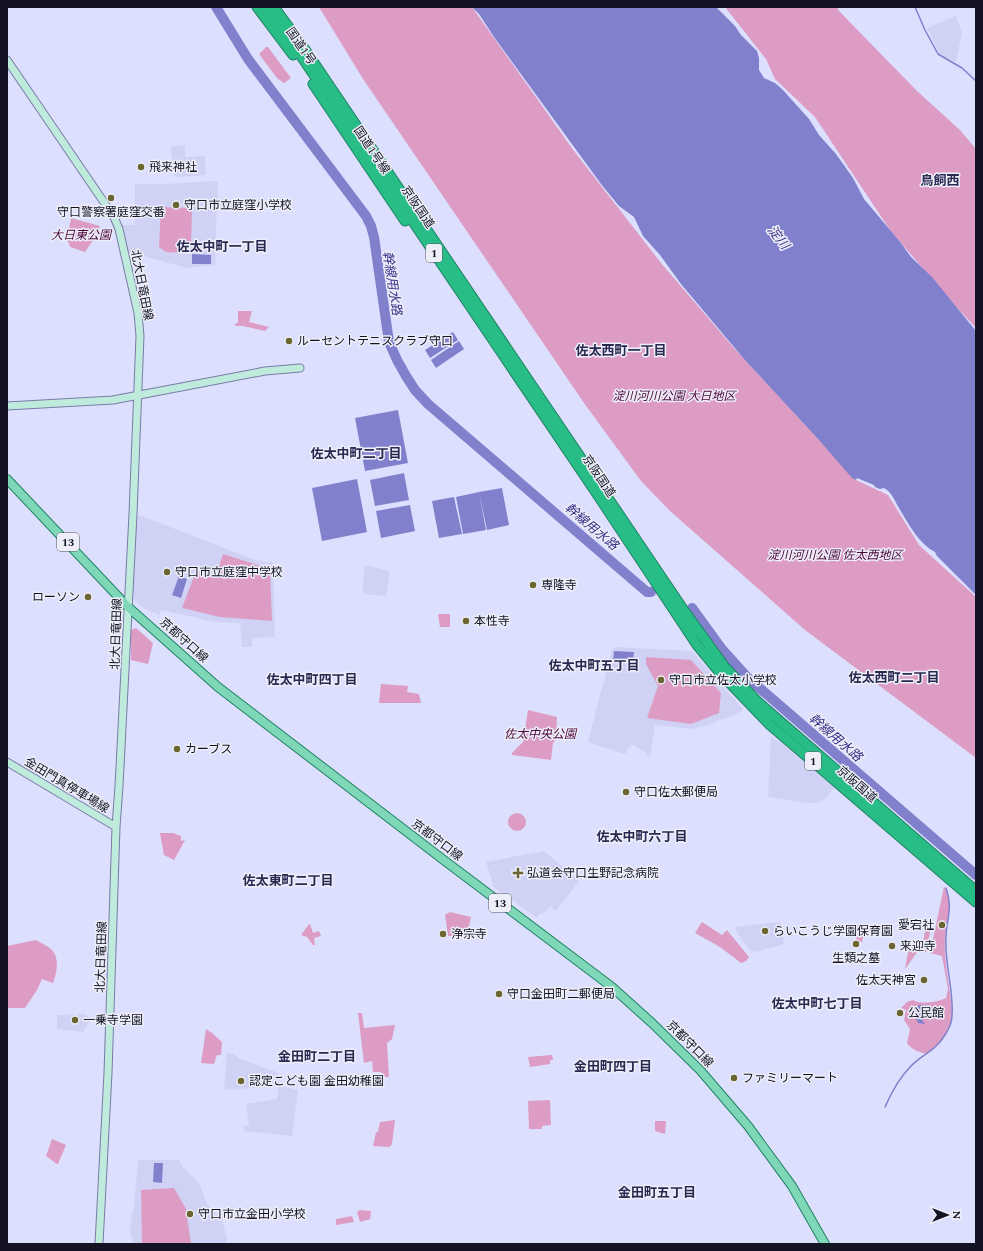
<svg xmlns="http://www.w3.org/2000/svg" width="983" height="1251" font-family="Spectral,'Noto Sans JP',serif">
	<style>
		.built { fill: #d0d2f5 }
		.green { fill: #dd9cc3 }
		.water { fill: #8080cc }
		.lines { fill: none; stroke-linecap: round; stroke-linejoin: round }
		.stream { stroke: #8080cc; stroke-width: 1.5 }
		.river { stroke: #8080cc; stroke-width: 10 }
		.secondary-casing { stroke: #7a7baa; stroke-width: 9 }
		.primary-casing { stroke: #218264; stroke-width: 10 }
		.highway-casing { stroke: #218264; stroke-width: 11 }
		.secondary { stroke: #beebdb; stroke-width: 7 }
		.primary { stroke: #7ed7b7; stroke-width: 8 }
		.highway { stroke: #28bd87; stroke-width: 9 }
		.poi-dot { fill: #6b6532; stroke: #edeef8; stroke-width: 1.5 }
		.labels { text-anchor: middle; stroke-width: 3; stroke-linejoin: round; paint-order: stroke }
		.shield { fill: #edeef8; stroke: #545564; stroke-width: 1 }
		.shield-label { font-size: 11px; font-weight: bold; fill: #131324 }
		.street-label { font-size: 12px; fill: #131324; stroke: #edeef8 }
		.poi-label { font-size: 12px; fill: #131324; stroke: #edeef8; text-anchor: start }
		.park-label { font-size: 12px; font-style: italic; fill: #4b0538; stroke: #edeef8 }
		.neighbourhood-label { font-size: 13px; font-weight: bold; fill: #2a2951; stroke: #edeef8 }
		.water-label { font-size: 13px; font-style: italic; fill: #3b3089; stroke: #edeef8 }
	</style>
	<rect width="100%" height="100%" fill="#dddffe"/>
	<!-- built -->
	<path class="built" d="M956 16 962 33 956 62 940 55 927 28Z
		M185 145V157L204 156 205 158 206 173 204 175 176 177 174 175 171 148 173 146Z
		M216 181 218 182 215 258 216 263 215 265 187 268 126 251 121 225H135V184H165Z
		M139 515 255 560 262 561 263 562H273L275 637 252 638V647H242L240 623 215 622 161 610 159 615 143 608 133 598 136 518Z
		M365 565 390 571 386 596 364 594V591H362Z
		M615 647 692 651 743 709 742 711 722 720 720 719 712 724 692 729 655 725 650 759 646 753 631 744 625 754 590 743 588 741 612 650Z
		M771 737 776 741H779L834 788 825 799 817 803H807L768 797Z
		M544 851 579 881 556 911 550 906 545 913 540 914 537 918 494 887 486 862Z
		M780 922 784 944 755 952 750 950 736 931 735 927Z
		M85 1014 91 1019 83 1032 57 1029V1015Z
		M227 1053H233L240 1059 279 1073 278 1086 227 1090 224 1088Z
		M279 1086 298 1090 292 1136 244 1131V1126L249 1125 246 1104 277 1099Z
		M138 1160H179L183 1167 199 1183 207 1204 218 1215 223 1223 227 1240 226 1244H133L130 1231 131 1220 134 1207Z"/>
	<!-- green -->
	<path class="green" d="M319 7H472L574 151 661 263 733 347 856 480 888 495 919 545 976 597V758L805 630 670 511 641 481 584 403 363 79Z
		M725 7H837L839 11 917 91 960 130 976 149V328L950 300 890 230 815 117 775 79 766 59Z
		M266 47H268L291 78 284 83 277 78 259 54Z
		M161 207 192 208 191 244 183 253 166 252 159 247Z
		M71 218 100 226 97 234 85 252 70 247 69 243 67 241Z
		M238 311H252L249 322 269 327 265 331 243 326H235L236 323H238Z
		M223 554 270 569 272 621 220 617 182 608 196 571 216 577Z
		M438 614H450V627H440Z
		M136 628 153 643 148 664 131 660V630Z
		M646 657 691 660 721 693 719 713 691 724 647 718 658 686 646 664Z
		M381 684 408 686 407 692 419 694 421 703H379Z
		M528 710 557 717 556 739 553 743 551 760 512 755V753L523 742Z
		M508 822a9 9 0 1 1 18 0a9 9 0 1 1-18 0Z
		M160 833H173L181 836V841L185 840 174 860 164 855Z
		M944 887C954 899 947 920 945 935 943 961 951 988 952 1015 950 1030 939 1045 927 1054 919 1052 912 1050 907 1043L910 1029 904 1020 906 1010 901 1008 907 1002 913 1000C921 1005 938 1002 946 998L948 989 942 956 930 953Z
		M450 912 471 917 467 936H461L460 938H458V936H448L445 915Z
		M702 922 722 935 727 930 749 957 746 961 741 963 720 947 695 933Z
		M309 924H310L313 933 319 931 321 936 314 938 315 945H313L307 937 301 935Z
		M857 925H874L872 933 864 932 862 942H856Z
		M925 931H930V933L926 952 918 951 905 969 909 947 911 946 922 948Z
		M36 940C41 943 46 945 51 949 60 957 57 973 53 983L42 979 37 990 25 1008H7V946Z
		M358 1013H362L364 1028 395 1025 392 1039 387 1043 389 1077H383L381 1072H373L372 1061 364 1063Z
		M206 1029 212 1033 222 1042 221 1055H217L214 1064 201 1063Z
		M552 1055 553 1060H550V1064L530 1067 528 1057Z
		M550 1100 551 1125 542 1126V1129H529L528 1101Z
		M395 1120 392 1144 390 1147 373 1146 376 1132H378L380 1122Z
		M655 1121H666L665 1134 655 1131Z
		M52 1139 66 1145 58 1164H57L46 1156Z
		M174 1188 186 1209 191 1244H142L141 1190Z
		M360 1210 371 1211 370 1219 360 1222 357 1212Z
		M352 1216 354 1222 336 1225V1219Z"/>
	<!-- water -->
	<path class="water" d="M472 7H716L735 26 741 35 757 51 759 58V70L764 78 775 83 783 90 809 119 819 135 836 154 853 178 864 199 901 243 911 257 932 277 976 331V595L937 556 935 552C919 544 908 523 899 508 894 500 892 492 884 488L880 489 875 487 874 485 857 478 856 480 852 478 819 440 744 359 681 284 660 255 643 236 634 217 619 206 601 184 494 37 479 14Z
		M192 254 211 255V264H192Z
		M453 332 458 340 430 358 425 350Z
		M459 341 464 349 436 368 431 360Z
		M398 410 408 463 365 471 355 418Z
		M404 473 409 500 375 506 370 480Z
		M357 479 367 532 322 541 312 488Z
		M502 488 509 525 487 530 479 492Z
		M479 492 486 530 463 534 456 497Z
		M454 497 462 534 439 538 432 501Z
		M410 505 415 531 381 538 376 511Z
		M179 576 187 579 181 598 172 595Z
		M614 651 634 652 633 662 613 661Z
		M919 1005H927L931 1011V1018L926 1015 923 1016 922 1020 925 1024 918 1023 916 1019 915 1009Z
		M154 1163H163L162 1183 153 1182Z"/>
	<g class="lines">
		<!-- stream -->
		<path class="stream" d="M915 7 925 30 938 54 962 68 976 81
			M885 1107C892 1091 899 1078 911 1066 923 1054 935 1051 945 1035 949 1029 952 1022 952 1015 954 991 944 962 946 936 947 916 953 908 946 888"/>
		<!-- river -->
		<path class="river" d="M216 7 248 59 366 216 371 226 374 237 389 342 397 360 406 376 415 390 428 404 647 592H651
			M692 608 721 648 748 678 976 875"/>
		<defs>
			<path id="secondary" d="M7 60 114 217 119 229 138 313 140 336 133 514 119 786 116 827 108 1073 99 1244
				M7 406 113 400 265 371 300 368
				M7 762 116 827"/>
			<path id="primary" d="M7 479 127 606 218 687 445 861 612 987 652 1023 700 1070 748 1126 792 1186 825 1244"/>
			<path id="highway" d="M257 7 293 55
				M266 7 282 28 345 121 601 500 697 645 720 673 769 724 976 902
				M274 7 304 48 685 612 724 666 759 703 976 891
				M313 84 405 221"/>
		</defs>
		<!-- secondary casing -->
		<use href="#secondary" class="secondary-casing"/>
		<!-- primary casing -->
		<use href="#primary" class="primary-casing"/>
		<!-- highway casing -->
		<use href="#highway" class="highway-casing"/>
		<!-- secondary -->
		<use href="#secondary" class="secondary"/>
		<!-- primary -->
		<use href="#primary" class="primary"/>
		<!-- highway -->
		<use href="#highway" class="highway"/>
	</g>
	<!-- markers -->
	<g class="poi-dot">
		<circle cx="141" cy="167" r="4"/>
		<circle cx="111" cy="198" r="4"/>
		<circle cx="176" cy="205" r="4"/>
		<circle cx="289" cy="341" r="4"/>
		<circle cx="167" cy="572" r="4"/>
		<circle cx="533" cy="585" r="4"/>
		<circle cx="88" cy="597" r="4"/>
		<circle cx="466" cy="621" r="4"/>
		<circle cx="661" cy="680" r="4"/>
		<circle cx="177" cy="749" r="4"/>
		<circle cx="626" cy="792" r="4"/>
		<path d="M516 867h4v4h4v4h-4v4h-4v-4h-4v-4h4z"/>
		<circle cx="942" cy="925" r="4"/>
		<circle cx="765" cy="931" r="4"/>
		<circle cx="443" cy="934" r="4"/>
		<circle cx="856" cy="944" r="4"/>
		<circle cx="892" cy="946" r="4"/>
		<circle cx="924" cy="980" r="4"/>
		<circle cx="499" cy="994" r="4"/>
		<circle cx="900" cy="1013" r="4"/>
		<circle cx="75" cy="1020" r="4"/>
		<circle cx="734" cy="1078" r="4"/>
		<circle cx="241" cy="1081" r="4"/>
		<circle cx="190" cy="1214" r="4"/>
	</g>
	<g class="labels">
		<!-- shield labels -->
		<g class="shield">
			<rect x="426" y="244" width="16" height="18" rx="3"/>
			<rect x="57" y="533" width="22" height="18" rx="3"/>
			<rect x="805" y="752" width="16" height="18" rx="3"/>
			<rect x="489" y="894" width="22" height="18" rx="3"/>
		</g>
		<g class="shield-label">
			<text x="434" y="257">1</text>
			<text x="68" y="546">13</text>
			<text x="813" y="765">1</text>
			<text x="500" y="907">13</text>
		</g>
		<!-- street labels -->
		<g class="street-label">
			<text transform="translate(301 46) rotate(55)" y="4">国道1号</text>
			<text transform="translate(372 150) rotate(56)" y="4">国道1号線</text>
			<text transform="translate(418 207) rotate(56)" y="4">京阪国道</text>
			<text transform="translate(142 285) rotate(79)" y="4">北大日竜田線</text>
			<text transform="translate(599 476) rotate(56)" y="4">京阪国道</text>
			<text transform="translate(116 634) rotate(-88)" y="4">北大日竜田線</text>
			<text transform="translate(184 640) rotate(42)" y="4">京都守口線</text>
			<text transform="translate(857 784) rotate(41)" y="4">京阪国道</text>
			<text transform="translate(67 785) rotate(31)" y="4">金田門真停車場線</text>
			<text transform="translate(437 840) rotate(37)" y="4">京都守口線</text>
			<text transform="translate(101 957) rotate(-88)" y="4">北大日竜田線</text>
			<text transform="translate(690 1044) rotate(45)" y="4">京都守口線</text>
		</g>
		<!-- poi labels -->
		<g class="poi-label">
			<text x="149" y="171">飛来神社</text>
			<text x="184" y="209">守口市立庭窪小学校</text>
			<text x="111" y="216" text-anchor="middle">守口警察署庭窪交番</text>
			<text x="297" y="345">ルーセントテニスクラブ守口</text>
			<text x="175" y="576">守口市立庭窪中学校</text>
			<text x="541" y="589">専隆寺</text>
			<text x="80" y="601" text-anchor="end">ローソン</text>
			<text x="474" y="625">本性寺</text>
			<text x="669" y="684">守口市立佐太小学校</text>
			<text x="185" y="753">カーブス</text>
			<text x="634" y="796">守口佐太郵便局</text>
			<text x="527" y="877">弘道会守口生野記念病院</text>
			<text x="934" y="929" text-anchor="end">愛宕社</text>
			<text x="773" y="935">らいこうじ学園保育園</text>
			<text x="451" y="938">浄宗寺</text>
			<text x="900" y="950">来迎寺</text>
			<text x="856" y="962" text-anchor="middle">生類之墓</text>
			<text x="916" y="984" text-anchor="end">佐太天神宮</text>
			<text x="507" y="998">守口金田町二郵便局</text>
			<text x="908" y="1017">公民館</text>
			<text x="83" y="1024">一乗寺学園</text>
			<text x="742" y="1082">ファミリーマート</text>
			<text x="249" y="1085">認定こども園 金田幼稚園</text>
			<text x="198" y="1218">守口市立金田小学校</text>
		</g>
		<!-- park labels -->
		<g class="park-label">
			<text x="81" y="239">大日東公園</text>
			<text x="674" y="400">淀川河川公園 大日地区</text>
			<text x="835" y="559">淀川河川公園 佐太西地区</text>
			<text x="540" y="738">佐太中央公園</text>
		</g>
		<!-- neighbourhood labels -->
		<g class="neighbourhood-label">
			<text x="940" y="185">鳥飼西</text>
			<text x="222" y="251">佐太中町一丁目</text>
			<text x="621" y="355">佐太西町一丁目</text>
			<text x="356" y="458">佐太中町二丁目</text>
			<text x="594" y="670">佐太中町五丁目</text>
			<text x="894" y="682">佐太西町二丁目</text>
			<text x="312" y="684">佐太中町四丁目</text>
			<text x="642" y="841">佐太中町六丁目</text>
			<text x="288" y="885">佐太東町二丁目</text>
			<text x="817" y="1008">佐太中町七丁目</text>
			<text x="317" y="1061">金田町二丁目</text>
			<text x="613" y="1071">金田町四丁目</text>
			<text x="657" y="1197">金田町五丁目</text>
		</g>
		<!-- water labels -->
		<g class="water-label">
			<text transform="translate(779 237) rotate(52)" y="5">淀川</text>
			<text transform="translate(393 283) rotate(81)" y="5">幹線用水路</text>
			<text transform="translate(592 526) rotate(40)" y="5">幹線用水路</text>
			<text transform="translate(836 737) rotate(41)" y="5">幹線用水路</text>
		</g>
	</g>
	<!-- border -->
	<rect width="983" height="1251" fill="none" stroke="#131324" stroke-width="16"/>
	<!-- north arrow -->
	<g transform="translate(947 1215) rotate(90)" stroke="#edeef8" stroke-width="3" paint-order="stroke">
	<path d="M0-3L7 15L0 10L-7 15Z" fill="#131324"/>
	<text y="-6" font-size="11" font-weight="bold" text-anchor="middle" fill="#131324">N</text>
	</g>
</svg>
